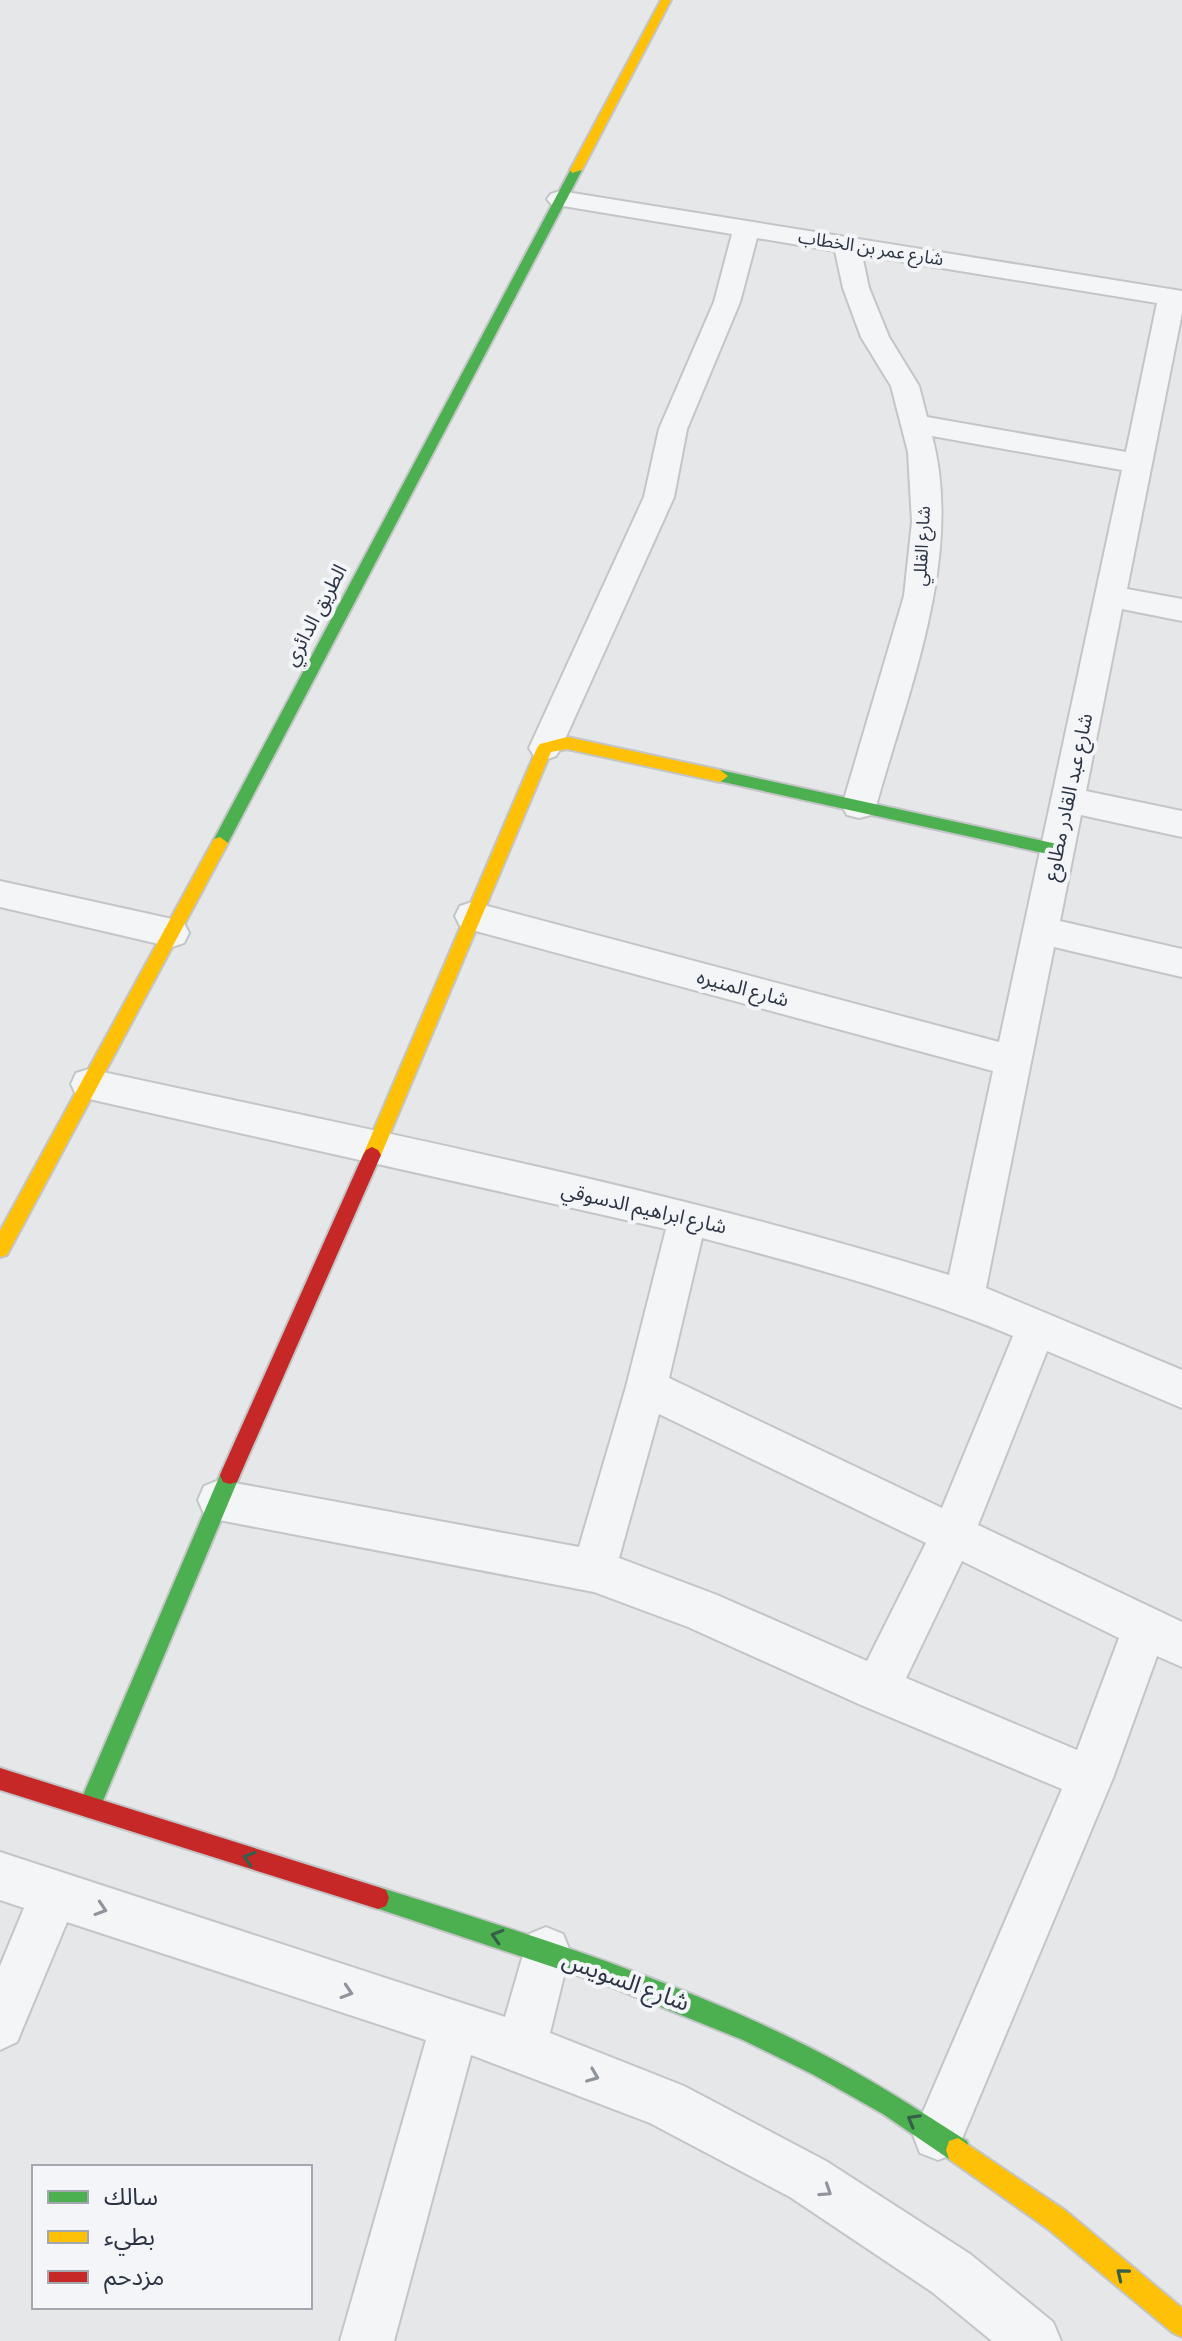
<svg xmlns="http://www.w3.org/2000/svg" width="1182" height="2341" font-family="Manrope,'Noto Sans Arabic',sans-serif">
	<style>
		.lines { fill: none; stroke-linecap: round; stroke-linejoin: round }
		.street-casing { stroke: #c3c5c7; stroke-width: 4 }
		.fast-casing { stroke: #c3c5c7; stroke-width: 4 }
		.slow-casing { stroke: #c3c5c7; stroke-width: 4 }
		.jam-casing { stroke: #c3c5c7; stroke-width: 4 }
		.street { fill: #f4f5f6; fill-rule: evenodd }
		.fast { fill: #4caf50; fill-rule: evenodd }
		.slow { fill: #ffc107; fill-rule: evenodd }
		.jam { fill: #c62828; fill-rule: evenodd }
		.oneway { stroke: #375e48 }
		.oneway2 { stroke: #90949d }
		.labels { text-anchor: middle; stroke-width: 8; stroke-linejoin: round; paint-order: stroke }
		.far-street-label { font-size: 18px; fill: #2b3344; stroke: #f3f5f8 }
		.street-label { font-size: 20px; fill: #2b3344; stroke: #f3f5f8 }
		.near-street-label { font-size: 24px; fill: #2b3344; stroke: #f3f5f8 }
	</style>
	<rect width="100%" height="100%" fill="#e5e7e9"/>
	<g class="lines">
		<defs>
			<path id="street" d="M560 191 1182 291V313L1127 589 1182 599V621L1122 609 1086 791 1182 811V837L1081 815 1060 921 1182 949V977L1054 947 986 1288 1182 1370V1408L1047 1351 978 1525 1182 1622V1667L1157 1656 1113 1778 956 2153 938 2160 920 2153 913 2135 1062 1789 861 1705 688 1627 594 1592 219 1520 204 1514 198 1500 204 1486 219 1480 579 1547 626 1387 666 1229 89 1099 76 1095 71 1084 76 1073 89 1069C377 1132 667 1188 949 1275L993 1071 472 930 460 926 455 916 460 906 472 902 999 1042 1122 470 932 436C964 556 908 691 876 806L871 815 859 818 847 815 842 806 904 596 912 522 908 452 891 386 861 337 843 288 835 251 757 238 740 302 687 429 674 497 561 748 556 756 545 760 534 756 529 748 644 497 659 429 714 302 732 234 551 204 547 199 551 194ZM862 255 1157 303 1126 452 927 417 919 386 889 337 869 288ZM702 1238C807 1266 913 1294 1013 1336L942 1508 669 1378ZM659 1414 926 1543 867 1661 717 1595 619 1558ZM962 1561 1119 1638 1077 1750 906 1678Z
				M0 881 172 919 184 923 189 933 184 943 172 947 0 907Z
				M0 1852 505 2017 529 1934 546 1927 563 1934 570 1951 550 2033 684 2086 826 2161 970 2254 1053 2322 1061 2341H992L932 2292 790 2197 650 2123 471 2055 394 2341H340L426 2040 67 1922 17 2042 0 2050V1966L24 1908 0 1900Z"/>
			<path id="fast" d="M572 167 582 170 228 843 220 849 214 847 212 843Z
				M720 770 1057 844 1065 850 1057 856 714 780 712 776 714 772Z
				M230 1466 237 1468 240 1475 97 1815 89 1818 81 1815 78 1807 223 1468Z
				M378 1887C532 1935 689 1983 832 2059 878 2084 922 2112 967 2141L970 2150 967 2159 958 2162 949 2159 883 2114 814 2075 743 2040 604 1984 370 1906 367 1898 370 1890Z"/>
			<path id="slow" d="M661 0H671L582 170 572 173 570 170Z
				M567 737 720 770 728 776 720 782 567 749 551 752 381 1155 378 1160H366L363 1155 537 748 540 744Z
				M220 837 228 843 7 1255 0 1257V1231L214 839Z
				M958 2138 1066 2211 1182 2308V2337L1173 2333 1048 2229 949 2159 946 2150 949 2141Z"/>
			<path id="jam" d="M372 1147 378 1150 381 1155 237 1482 230 1484 223 1482 220 1475 223 1468 363 1155 366 1150Z
				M0 1768 378 1887 386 1890 389 1898 386 1906 378 1909 0 1790Z"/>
		</defs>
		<!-- street casing -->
		<use href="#street" class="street-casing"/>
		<!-- fast casing -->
		<use href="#fast" class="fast-casing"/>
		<!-- slow casing -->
		<use href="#slow" class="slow-casing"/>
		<!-- jam casing -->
		<use href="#jam" class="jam-casing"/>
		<!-- street -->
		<use href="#street" class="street"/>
		<!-- fast -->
		<use href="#fast" class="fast"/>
		<!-- slow -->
		<use href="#slow" class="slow"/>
		<!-- jam -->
		<use href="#jam" class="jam"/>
	</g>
	<!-- one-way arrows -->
	<defs><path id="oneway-chevron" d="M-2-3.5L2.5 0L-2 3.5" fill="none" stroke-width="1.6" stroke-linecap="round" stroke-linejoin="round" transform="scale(2)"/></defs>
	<g class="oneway">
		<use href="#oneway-chevron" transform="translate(249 1858) rotate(-163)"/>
		<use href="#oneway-chevron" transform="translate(497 1936) rotate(-163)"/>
		<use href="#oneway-chevron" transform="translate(913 2120) rotate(-150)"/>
		<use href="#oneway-chevron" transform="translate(1122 2274) rotate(-141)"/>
	</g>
	<g class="oneway2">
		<use href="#oneway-chevron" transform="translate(101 1909) rotate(18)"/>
		<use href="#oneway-chevron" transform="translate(347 1992) rotate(18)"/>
		<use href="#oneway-chevron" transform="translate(593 2076) rotate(22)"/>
		<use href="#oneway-chevron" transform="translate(826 2191) rotate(33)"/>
	</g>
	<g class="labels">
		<!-- far-street labels -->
		<g class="far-street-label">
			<text transform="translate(871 248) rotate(9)" y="6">شارع عمر بن الخطاب</text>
			<text transform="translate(922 546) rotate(-87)" y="6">شارع القللي</text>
		</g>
		<!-- street labels -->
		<g class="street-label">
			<text transform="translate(315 615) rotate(-62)" y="7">الطريق الدائري</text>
			<text transform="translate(1068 797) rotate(-78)" y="7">شارع عبد القادر مطاوع</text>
			<text transform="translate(743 988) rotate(15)" y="7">شارع المنيره</text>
			<text transform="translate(644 1208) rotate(13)" y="7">شارع ابراهيم الدسوقي</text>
		</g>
		<!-- near-street labels -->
		<g class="near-street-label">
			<text transform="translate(626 1981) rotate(20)" y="8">شارع السويس</text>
		</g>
	</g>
	<!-- legend -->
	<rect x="32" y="2165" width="280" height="144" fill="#f3f5f8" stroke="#a3a7b0" stroke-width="2"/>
	<rect x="48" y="2191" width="40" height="12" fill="#4caf50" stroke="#a3a7b0" stroke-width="2"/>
	<text x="104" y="2205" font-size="24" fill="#2b3344">سالك</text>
	<rect x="48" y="2231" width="40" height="12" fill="#ffc107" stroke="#a3a7b0" stroke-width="2"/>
	<text x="104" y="2245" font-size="24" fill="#2b3344">بطيء</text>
	<rect x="48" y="2271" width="40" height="12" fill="#c62828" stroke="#a3a7b0" stroke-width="2"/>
	<text x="104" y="2285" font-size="24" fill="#2b3344">مزدحم</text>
</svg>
